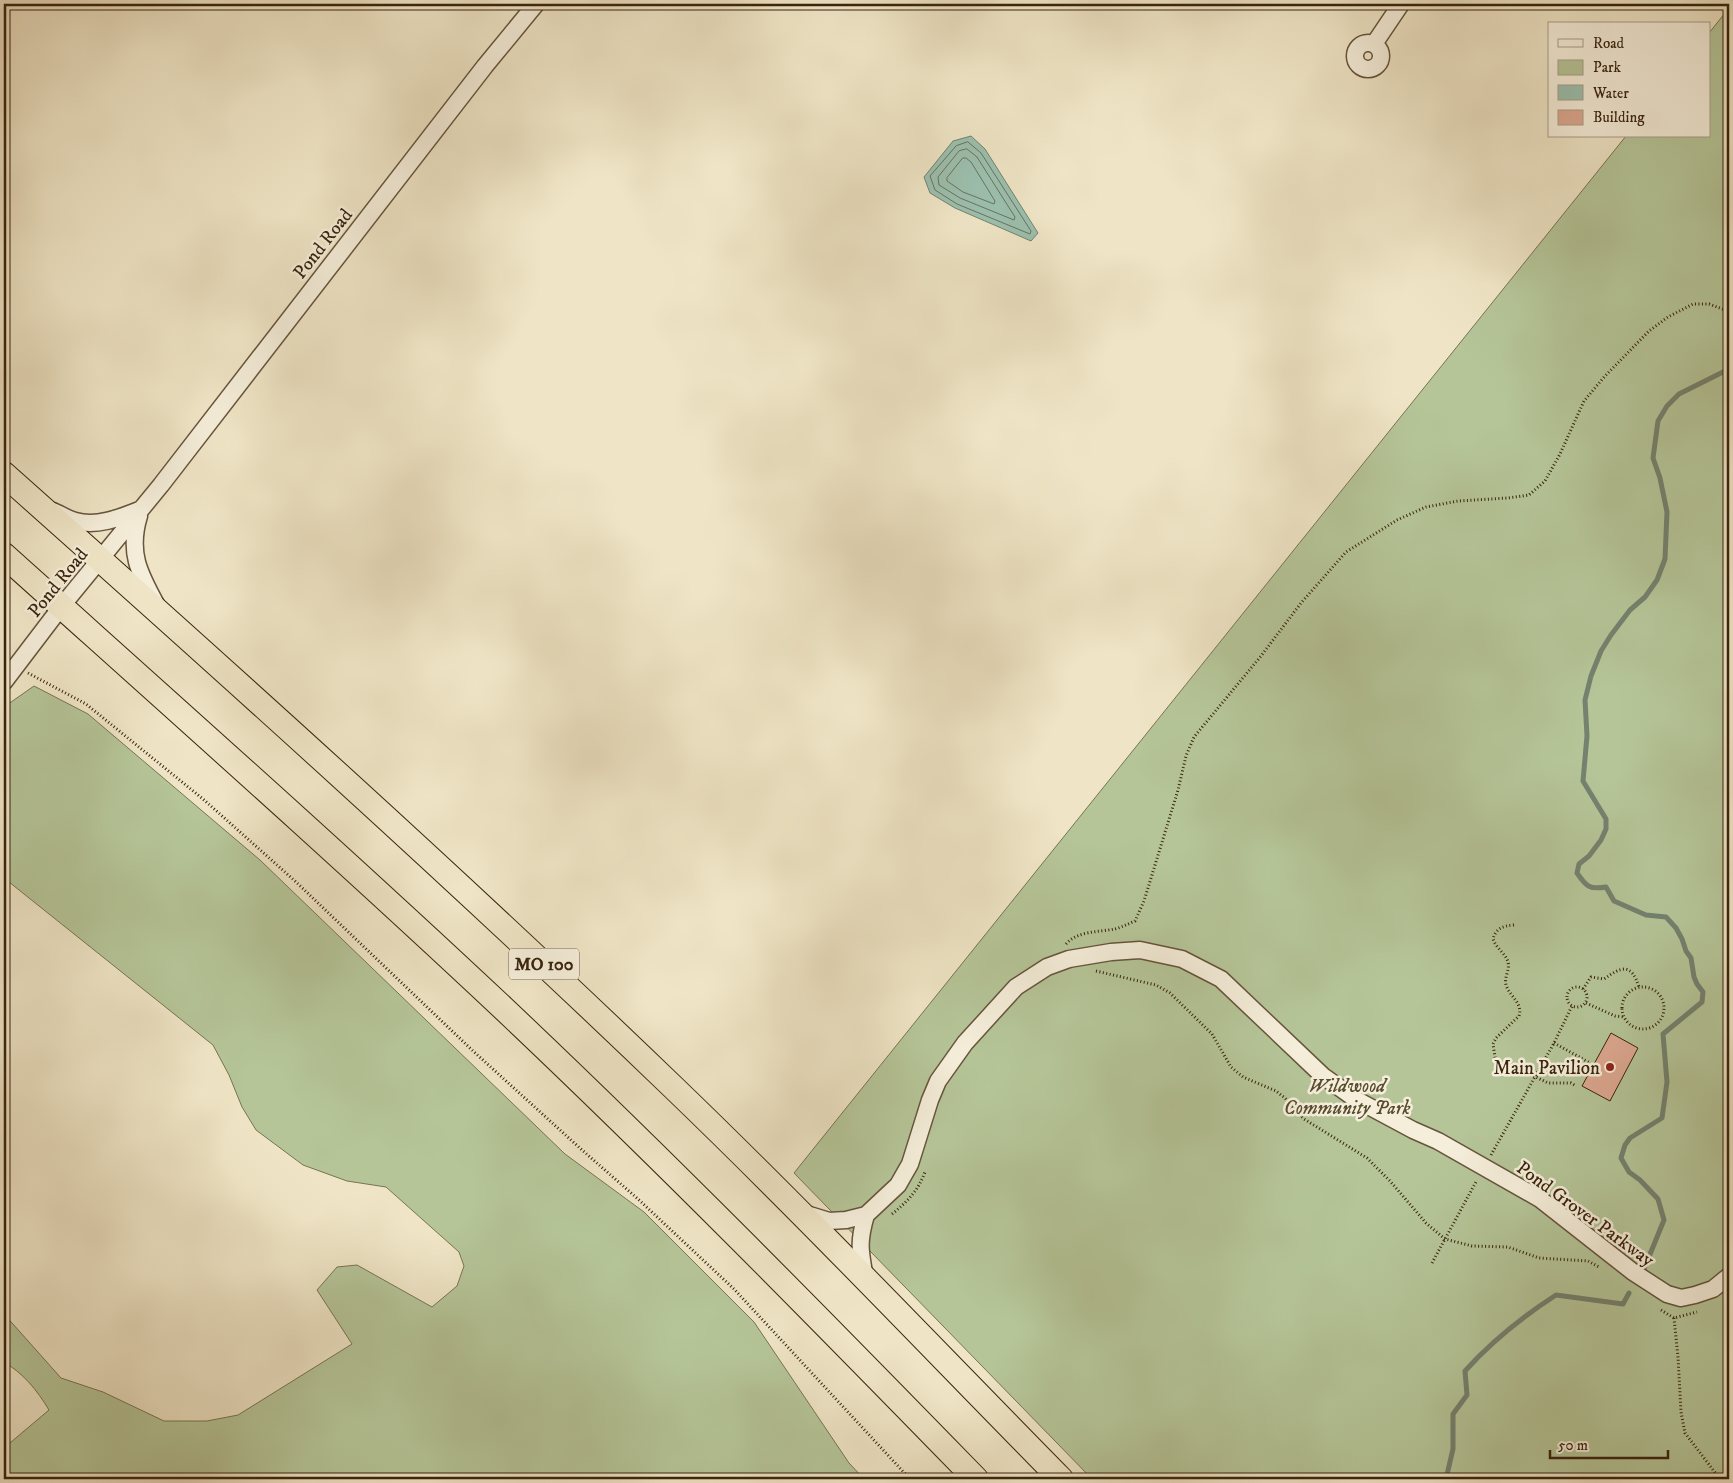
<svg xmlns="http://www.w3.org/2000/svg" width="1733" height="1483" font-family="'IM FELL DW Pica',serif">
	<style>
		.green { fill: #b5c598; stroke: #777453 }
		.water { fill: #9bc0af; stroke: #74826f }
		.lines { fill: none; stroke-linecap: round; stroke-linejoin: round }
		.shore { stroke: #6a725e; stroke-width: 1 }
		.stream { stroke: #74826f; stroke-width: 5 }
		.building { fill: #dca891; stroke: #39240e }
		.minor-casing { stroke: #66543c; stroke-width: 19 }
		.highway-casing { stroke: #39240e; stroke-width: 26 }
		.path { stroke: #39240e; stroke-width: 3; stroke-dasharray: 1 2.5; stroke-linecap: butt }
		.minor { stroke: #f5eeda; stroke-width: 16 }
		.highway { stroke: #efe5c6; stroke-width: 24 }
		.poi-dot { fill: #8f2418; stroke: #f5eeda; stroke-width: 2 }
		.labels { text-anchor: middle; stroke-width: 5; stroke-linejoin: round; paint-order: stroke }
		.shield { fill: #f5eeda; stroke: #71614b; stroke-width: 1 }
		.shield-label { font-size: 18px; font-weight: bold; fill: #39240e }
		.street-label { font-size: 19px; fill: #39240e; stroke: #f5eeda }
		.poi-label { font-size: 19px; fill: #39240e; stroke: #f5eeda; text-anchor: end }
		.park-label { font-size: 19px; font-style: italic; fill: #584c30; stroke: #f5eeda }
	</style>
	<rect width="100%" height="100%" fill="#efe5c6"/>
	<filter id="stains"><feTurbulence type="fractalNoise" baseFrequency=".004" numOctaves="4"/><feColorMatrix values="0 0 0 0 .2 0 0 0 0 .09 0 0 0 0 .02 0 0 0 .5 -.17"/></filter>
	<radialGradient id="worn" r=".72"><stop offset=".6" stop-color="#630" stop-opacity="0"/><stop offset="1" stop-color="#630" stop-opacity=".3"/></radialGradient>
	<!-- green -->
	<path class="green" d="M1729 8V1479H1092L794 1173 1626 136H1709V33Z
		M34 686 88 714 260 860 565 1154 644 1212 754 1322 849 1463 864 1479H4V1448L49 1410C37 1390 24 1374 4 1362V1314L61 1378 103 1392 164 1421H207L238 1415 352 1344 317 1290 337 1267 357 1265 432 1307 457 1286 464 1266 459 1252 386 1187 347 1181 303 1165 256 1130 242 1107 229 1075 213 1045 4 878V707Z"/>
	<!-- water -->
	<path class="water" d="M971 136 985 149 1038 233 1031 241 955 208 930 193 924 177 953 141Z"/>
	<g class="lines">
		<!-- shore -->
		<path class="shore" d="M968 142 981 153 1031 231 1030 234 957 204 935 190 930 176 956 146Z
			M967 149 977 157 1015 217 1014 220 960 198 939 185 938 177 959 151Z
			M963 158H966L971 162 995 201 994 204 963 192 947 181V178Z"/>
		<!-- stream -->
		<path class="stream" d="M1644 1269 1664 1220 1658 1199 1640 1180 1629 1172 1621 1158 1625 1145 1630 1138 1662 1118 1667 1082 1663 1034 1702 1002 1703 992 1697 984 1694 977 1691 958 1686 951 1682 939 1676 928 1666 917 1646 915 1614 901 1606 887C1589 890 1586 886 1577 873L1579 864 1589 856 1601 840 1606 829V819L1583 781 1587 736 1585 700 1591 676 1601 651 1611 635 1630 610 1645 597 1657 580 1665 559 1667 512 1660 478 1653 458 1658 421 1667 406 1679 394 1729 369
			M1446 1479 1453 1449V1414L1467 1395 1465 1371C1492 1341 1522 1317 1556 1295L1623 1304 1629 1293"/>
	</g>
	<!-- building -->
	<path class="building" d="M1611 1033 1638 1048 1610 1101 1582 1086Z"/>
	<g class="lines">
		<defs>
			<path id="minor" d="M1355 56a13 13 0 1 1 26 0a13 13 0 1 1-26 0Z
				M1374 44 1401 4
				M53 511C60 514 68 519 75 521 97 527 119 518 139 510
				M139 516C128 552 139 573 156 604
				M4 682 61 607 161 485 485 66 536 4
				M803 1213 829 1221 846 1220 866 1215 898 1185 910 1164 930 1100 938 1081 965 1043 1016 987 1047 967 1069 959 1111 952 1140 950 1182 959 1221 979 1323 1076 1357 1100 1413 1130 1438 1141 1540 1199 1633 1272 1667 1294 1681 1298 1695 1295 1713 1289 1729 1276
				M865 1278C860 1251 858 1242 866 1215"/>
			<path id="highway" d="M4 474C230 675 456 878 674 1088 806 1215 932 1348 1061 1479
				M4 555C171 705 339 854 503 1008 665 1161 821 1320 976 1479"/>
		</defs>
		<!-- minor casing -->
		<use href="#minor" class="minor-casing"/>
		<!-- highway casing -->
		<use href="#highway" class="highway-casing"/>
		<!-- path -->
		<path class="path" d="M28 673 86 704 203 799 295 881 472 1050 582 1150 638 1199 734 1289 910 1479
			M1514 925C1503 926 1496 928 1493 939 1496 948 1506 954 1508 962 1510 970 1504 977 1506 985 1510 997 1523 1003 1519 1016L1496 1038 1493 1044 1495 1057 1500 1065 1514 1072 1528 1073 1548 1083H1571L1576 1086
			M1066 944C1077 931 1099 932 1115 929 1122 927 1128 924 1135 921L1144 901 1178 790 1186 756 1194 737 1261 656 1301 603 1346 552 1397 520 1426 507 1458 501 1508 498 1529 495 1545 481 1560 454 1584 401 1605 376 1649 331 1668 317 1693 304H1709L1725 310 1729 313
			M1096 971 1156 985 1170 993 1212 1034 1231 1067 1243 1077 1276 1091 1285 1098 1304 1119 1367 1158 1390 1181 1426 1223 1445 1239 1472 1246 1508 1247 1539 1258 1588 1261 1599 1267
			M1622 1008a21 21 0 1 1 42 0a21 21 0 1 1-42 0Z
			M1567 997a10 10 0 1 1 20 0a10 10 0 1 1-20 0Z
			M1583 989 1591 977 1604 979C1621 967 1631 962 1639 987
			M1586 1003 1615 1016 1624 1017
			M1554 1043 1590 1063
			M1491 1155 1554 1043 1572 1006
			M892 1214C907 1202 918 1191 925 1172
			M1432 1263 1477 1180
			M1661 1310 1674 1318 1697 1312
			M1674 1318 1678 1357 1681 1412 1685 1433 1720 1479"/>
		<!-- minor -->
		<use href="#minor" class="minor"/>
		<!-- highway -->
		<use href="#highway" class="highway"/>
	</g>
	<!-- markers -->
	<circle class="poi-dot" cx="1610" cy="1067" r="5"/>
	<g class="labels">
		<!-- shield labels -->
		<rect class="shield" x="509" y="948.5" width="70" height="31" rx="4"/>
		<g class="shield-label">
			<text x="544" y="970">MO 100</text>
		</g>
		<!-- street labels -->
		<g class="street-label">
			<text transform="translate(322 243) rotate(-52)" y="7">Pond Road</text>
			<text transform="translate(57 582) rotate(-51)" y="7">Pond Road</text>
			<text transform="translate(1586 1213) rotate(36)" y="7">Pond Grover Parkway</text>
		</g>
		<!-- poi labels -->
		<g class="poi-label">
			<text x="1600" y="1074">Main Pavilion</text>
		</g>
		<!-- park labels -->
		<g class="park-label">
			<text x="1347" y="1092">Wildwood<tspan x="1347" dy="22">Community Park</tspan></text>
		</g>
	</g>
	<!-- margin -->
	<rect width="1733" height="1483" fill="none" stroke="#efe5c6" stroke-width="20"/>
	<rect x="5" y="5" width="1723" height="1473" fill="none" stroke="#39240e" stroke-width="2.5"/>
	<rect x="10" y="10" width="1713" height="1463" fill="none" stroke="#39240e"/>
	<!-- legend -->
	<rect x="1548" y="22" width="162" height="115" fill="#f5eeda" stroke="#aa9d88"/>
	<rect x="1558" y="39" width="25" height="8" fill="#f5eeda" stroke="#aa9d88"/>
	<text x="1593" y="48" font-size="15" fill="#39240e">Road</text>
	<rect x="1558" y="60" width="25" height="15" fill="#b5c598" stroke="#aa9d88"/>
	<text x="1593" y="72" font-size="15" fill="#39240e">Park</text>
	<rect x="1558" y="85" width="25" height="15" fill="#9bc0af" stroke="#aa9d88"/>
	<text x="1593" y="98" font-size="15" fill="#39240e">Water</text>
	<rect x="1558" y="110" width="25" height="15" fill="#dca891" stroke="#aa9d88"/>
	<text x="1593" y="122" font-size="15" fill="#39240e">Building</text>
	<!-- scale -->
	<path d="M1550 1450v8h118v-8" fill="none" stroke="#39240e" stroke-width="2.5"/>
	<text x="1558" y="1450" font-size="15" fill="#39240e" stroke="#f5eeda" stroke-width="4" paint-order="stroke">50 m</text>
	<rect width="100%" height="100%" filter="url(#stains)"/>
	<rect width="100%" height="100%" fill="url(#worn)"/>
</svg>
